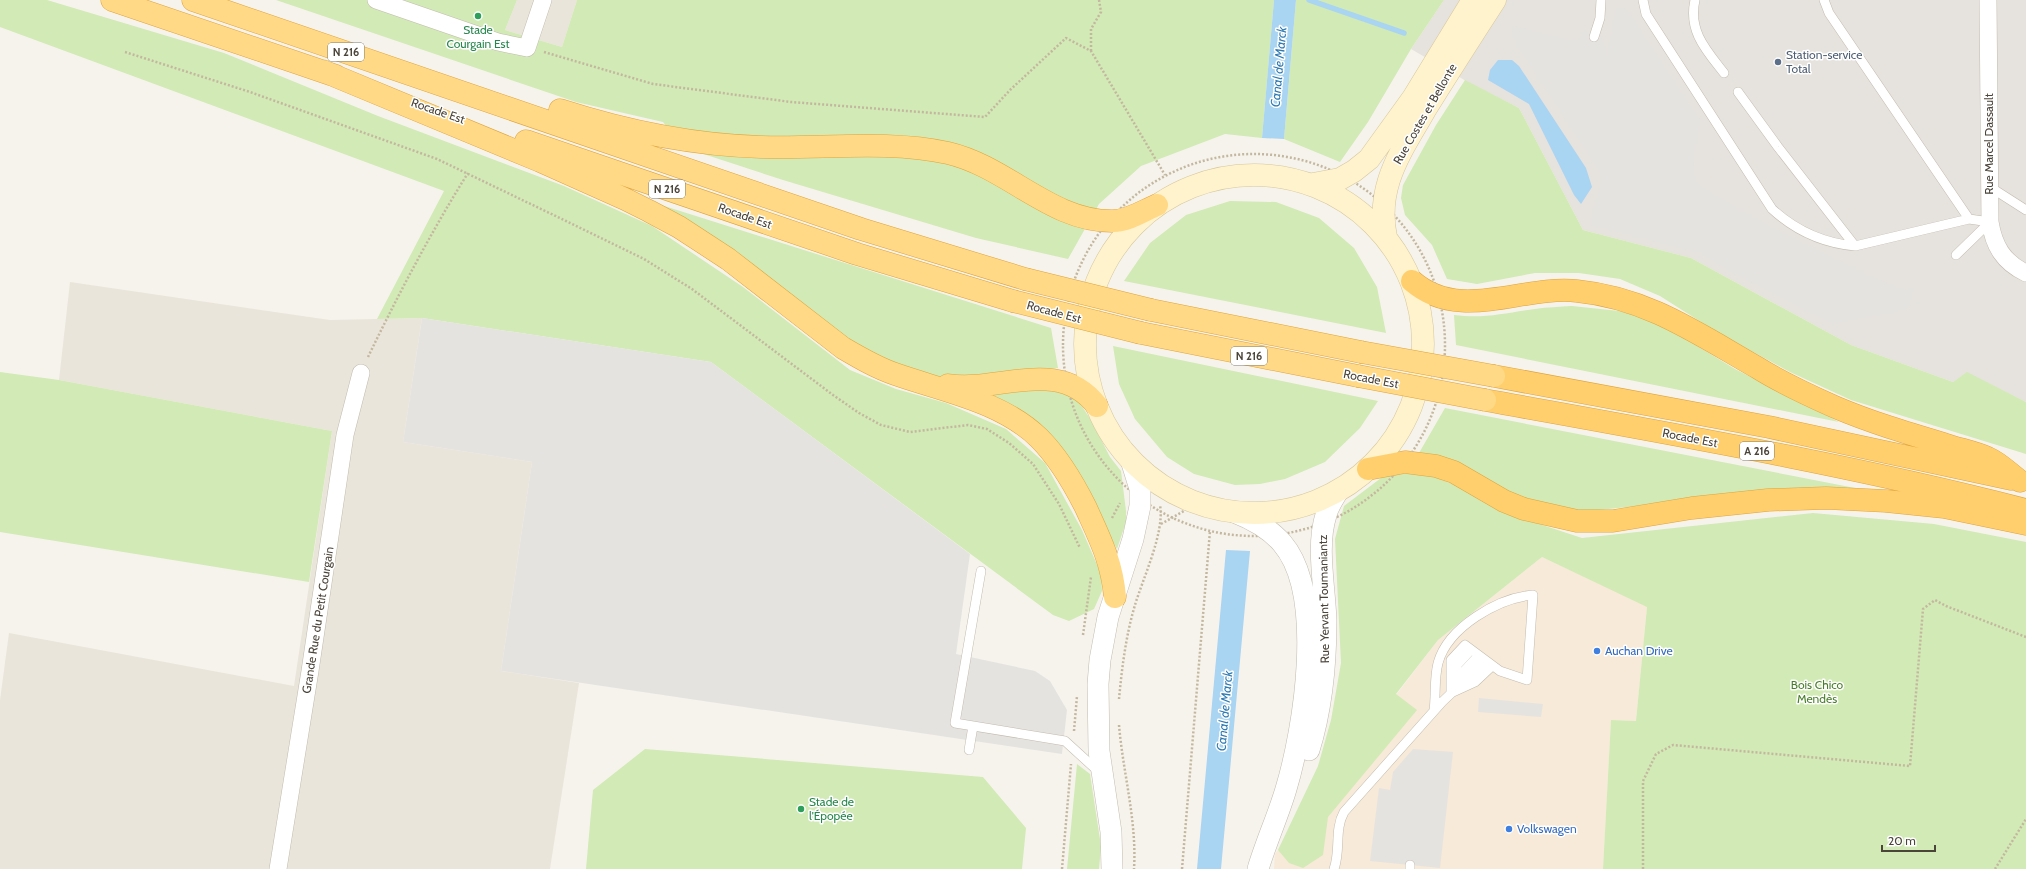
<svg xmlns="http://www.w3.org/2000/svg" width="2026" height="869" font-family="Cabin,sans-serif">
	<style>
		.residential { fill: #eae5da }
		.commercial { fill: #f7ead8 }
		.industrial { fill: #e6e2dd }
		.green { fill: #d2eab5 }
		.parking { fill: #e5e3e0 }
		.water { fill: #a9d4f2 }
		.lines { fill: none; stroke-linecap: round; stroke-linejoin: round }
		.stream { stroke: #a9d4f2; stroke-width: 5.5 }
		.service-casing { stroke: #c2bbae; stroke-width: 10 }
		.minor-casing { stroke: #c2bbae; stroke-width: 18 }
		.tertiary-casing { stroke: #c2bbae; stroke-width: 22 }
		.secondary-casing { stroke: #d6c79b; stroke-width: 23 }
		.trunk-casing { stroke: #e0a43c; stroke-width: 23 }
		.motorway-casing { stroke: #e0a43c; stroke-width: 23 }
		.path { stroke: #c4b79f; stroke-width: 2.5; stroke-dasharray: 2 2; stroke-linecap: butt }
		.service { stroke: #fff; stroke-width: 9 }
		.minor { stroke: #fff; stroke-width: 17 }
		.tertiary { stroke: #fff; stroke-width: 21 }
		.secondary { stroke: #fff3cd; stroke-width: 22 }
		.trunk { stroke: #ffd985; stroke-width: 22 }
		.motorway { stroke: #ffcf6e; stroke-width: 22 }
		.trunk-bridge-casing { stroke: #e0a43c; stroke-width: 23; stroke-linecap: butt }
		.trunk-bridge { stroke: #ffd985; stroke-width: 22 }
		.leisure-dot { fill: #2e9e5b; stroke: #fff; stroke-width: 1.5 }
		.service-dot { fill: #5c6f8a; stroke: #fff; stroke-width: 1.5 }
		.shop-dot { fill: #3f7fe0; stroke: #fff; stroke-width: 1.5 }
		.labels { text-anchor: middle; stroke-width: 3; stroke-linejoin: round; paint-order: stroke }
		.shield { fill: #fff; stroke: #817c74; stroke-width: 1 }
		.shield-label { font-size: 11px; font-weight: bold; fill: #4b4439 }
		.leisure-label { font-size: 12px; fill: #27864d; stroke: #fff }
		.service-label { font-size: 12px; fill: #4e5e75; stroke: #fff; text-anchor: start }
		.street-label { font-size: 12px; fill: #4b4439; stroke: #fff }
		.shop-label { font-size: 12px; fill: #366cbe; stroke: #fff; text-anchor: start }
		.park-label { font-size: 12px; fill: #4a7f2a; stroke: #fff }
		.water-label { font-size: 13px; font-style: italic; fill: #2e7ab2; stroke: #fff }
	</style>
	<rect width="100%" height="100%" fill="#f6f3ec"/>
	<!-- residential -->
	<path class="residential" d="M517 0H577L562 47 505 30Z
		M70 282 330 320 422 318 403 442 532 462 501 671 579 683 550 869H0V700L9 633 294 686 332 431 59 380Z"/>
	<!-- commercial -->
	<path class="commercial" d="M1542 557 1647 606 1636 721 1611 720 1603 869H1274L1275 854 1438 640Z"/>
	<!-- industrial -->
	<path class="industrial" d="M1444 0H2026V402L1967 373 1953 382 1851 345 1691 258 1583 230 1519 108 1473 85 1411 49Z"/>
	<!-- green -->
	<path class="green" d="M0 0H47L224 53 378 116 564 186 652 226 743 287 850 370 896 389 946 403 1006 429 1045 463 1082 530 1101 574 1102 591 1094 609 1069 621 1053 615 711 362 422 318 377 319 444 191 0 27Z
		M276 0H517L505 30 562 47 577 0H1274L1262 138 1225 134 1141 166 1099 204 1068 259 976 238 783 180 682 147 663 122 576 102Z
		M1296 0H1444L1411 49 1368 122 1340 162 1284 139Z
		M1465 80 1519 108 1583 230 1691 258 1851 345 1953 382 1967 372 2026 402V454L1851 400 1790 372 1720 334 1660 296 1620 279 1579 273H1535L1477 284 1447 279 1432 245 1405 215 1401 198 1403 185 1436 125Z
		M639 198 1051 328 1058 368 961 381 913 372 870 358Z
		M1230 201 1276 202 1319 218 1354 248 1377 287 1386 333 1124 281 1150 243 1186 215Z
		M1572 306 1619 311 1656 321 1735 369 1839 422 1456 345 1454 315C1485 319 1504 313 1535 309 1547 307 1560 307 1572 306Z
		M1113 346 1378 401 1360 428 1325 462 1285 479 1260 484 1235 485 1194 474 1167 457 1135 419 1119 384Z
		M0 372 59 380 332 431 309 582 0 532Z
		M1059 388 1080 403 1092 422 1110 457 1121 471 1126 511V522L1117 549 1088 498 985 398 1000 392Z
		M1445 408 1855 488 1761 493 1570 513 1537 506 1419 453Z
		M1423 473 1458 486 1521 518 1582 538 1813 513 1934 524 2026 542V869H1603L1611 720 1636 721 1647 607 1542 557 1438 640 1396 694 1417 710 1328 817 1323 855 1303 868 1289 863 1278 850 1318 766 1331 720 1341 663 1335 539 1344 506 1385 475Z
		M645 749 983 777 1026 828 1022 869H586L593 790Z
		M1077 764 1090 774 1101 846 1099 869H1067Z"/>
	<!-- parking -->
	<path class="parking" d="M1616 7 1627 9 1700 120 1693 165 1695 179 1701 186 1756 219 1877 279 1905 290 1914 288 1909 310 1832 324 1728 270 1699 253 1590 225 1602 176 1512 38 1513 26 1572 40 1579 38 1583 31 1602 36 1607 53Z
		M422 318 711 362 970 554 956 654 1035 671 1050 681 1067 710 1062 754 501 671 532 462 403 442Z
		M1479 698 1543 704 1541 717 1478 712Z
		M1413 749 1453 752 1440 868 1370 861 1379 788 1390 790 1393 772Z"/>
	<!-- water -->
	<path class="water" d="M1274 0H1296L1284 139 1262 138Z
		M1498 60H1512L1519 66 1586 168 1592 187 1581 204 1574 195 1529 104 1488 80 1490 70Z
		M1226 550 1250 551 1221 869H1197Z"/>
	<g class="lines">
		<!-- stream -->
		<path class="stream" d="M1309 0 1404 33"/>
		<defs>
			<path id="service" d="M1643 0 1646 14 1772 209C1796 231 1822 243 1855 246
				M1695 0C1688 31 1706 50 1724 73
				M1824 0 1829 13 1969 219
				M1594 37 1600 18 1601 0
				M1738 92 1778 147 1855 246 1969 219 1990 222
				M1990 187 2026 210
				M1956 255 1990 222
				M981 571 955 723 1065 741 1099 772
				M1455 676 1457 665 1471 650
				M1456 685 1463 672 1478 656
				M1434 711C1436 695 1434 679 1438 663 1448 627 1498 598 1533 595L1527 680 1500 671 1465 645 1451 660V693L1475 682 1492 666
				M969 750 973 726
				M1334 869C1341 850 1334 830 1344 812L1442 702 1485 661
				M1410 869V865"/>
			<path id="minor" d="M376 0 498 42 527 48 543 0
				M1988 0 1990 222C1994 246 2003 262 2026 273
				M278 869 310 671 345 435 361 373"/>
			<path id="tertiary" d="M1234 512C1252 519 1269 528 1282 543 1326 594 1304 729 1286 789 1278 816 1266 842 1258 869
				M1309 750C1322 708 1326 665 1326 621 1325 588 1316 546 1326 515 1328 506 1334 498 1338 491
				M1112 869 1111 832 1099 751 1098 684 1100 660 1108 617 1133 539 1140 506V489L1131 460"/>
			<path id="secondary" d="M1085 344a169 169 0 1 1 338 0a169 169 0 1 1-338 0Z
				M1313 184 1340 179 1354 171 1369 159 1413 98 1473 0
				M1386 237C1382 218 1383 199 1389 180 1397 155 1412 133 1425 110 1448 73 1471 37 1495 0"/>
			<path id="trunk" d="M112 0 336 76
				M193 0 861 229 1025 279
				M323 71 540 161 625 199 649 211 679 227 728 259 843 348C860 358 877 368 895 374 943 391 1001 401 1039 438 1059 458 1073 482 1086 508 1100 539 1112 562 1115 597
				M560 110C625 131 693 145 761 147 823 149 887 140 948 153 1008 167 1051 222 1113 221 1128 221 1143 211 1157 205
				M526 141 857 254 1013 301
				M1151 310 1361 352
				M1141 333 1358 376
				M948 385C999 393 1059 356 1097 406"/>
			<path id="motorway" d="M1412 281C1460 323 1522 285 1577 291 1648 298 1698 334 1758 368 1782 383 1808 395 1835 407 1870 422 1907 433 1944 444 1958 449 1975 452 1988 458 2000 463 2010 474 2020 481
				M1494 376 1769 427 2011 479
				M1485 400C1666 433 1848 464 2026 510
				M1368 469 1405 462 1436 466 1454 472 1504 501 1524 509 1577 521H1613L1692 508 1768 500 1826 498 1886 501 1944 507 2026 524"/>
		</defs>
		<!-- service casing -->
		<use href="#service" class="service-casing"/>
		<!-- minor casing -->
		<use href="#minor" class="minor-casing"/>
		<!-- tertiary casing -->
		<use href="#tertiary" class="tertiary-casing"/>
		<!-- secondary casing -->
		<use href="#secondary" class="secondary-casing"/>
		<!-- trunk casing -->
		<use href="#trunk" class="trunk-casing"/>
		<!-- motorway casing -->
		<use href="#motorway" class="motorway-casing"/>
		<!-- path -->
		<path class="path" d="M1091 51V29L1101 12 1099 0
			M125 52 250 92 437 159 566 221 644 259 692 289 833 395 859 413 881 425 910 432 968 425 987 429 1009 443 1033 464 1059 504 1080 548
			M544 52 653 84 791 102 985 117 1010 90 1066 38 1091 51 1165 175
			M1063 345a191 191 0 1 1 382 0a191 191 0 1 1-382 0Z
			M368 357C398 295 431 232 468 173
			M1112 518 1120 503
			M1161 524 1198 503
			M1083 635 1091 577
			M1119 699C1122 667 1126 635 1135 605 1143 578 1165 532 1160 505
			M1119 725C1123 773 1137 821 1134 869
			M1074 731 1077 696
			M1062 869 1071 764
			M1182 869 1210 531
			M1643 869V781L1656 754 1673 745 1910 766 1923 609 1935 600 1946 606 2026 637
			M1995 869 2026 819"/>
		<!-- service -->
		<use href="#service" class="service"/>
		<!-- minor -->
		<use href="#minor" class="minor"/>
		<!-- tertiary -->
		<use href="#tertiary" class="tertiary"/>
		<!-- secondary -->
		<use href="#secondary" class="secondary"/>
		<!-- trunk -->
		<use href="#trunk" class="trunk"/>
		<!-- motorway -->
		<use href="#motorway" class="motorway"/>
		<defs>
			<path id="trunk-bridge" d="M1025 279 1151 310
				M1013 301 1141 333
				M1361 352 1494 376
				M1358 376 1485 400"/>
		</defs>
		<!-- trunk-bridge casing -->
		<use href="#trunk-bridge" class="trunk-bridge-casing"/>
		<!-- trunk-bridge -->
		<use href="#trunk-bridge" class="trunk-bridge"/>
	</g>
	<!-- markers -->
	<g class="leisure-dot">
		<circle cx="478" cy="16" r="4"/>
		<circle cx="801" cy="809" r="4"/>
	</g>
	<circle class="service-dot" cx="1778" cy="62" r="4"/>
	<g class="shop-dot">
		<circle cx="1597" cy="651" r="4"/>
		<circle cx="1509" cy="829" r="4"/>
	</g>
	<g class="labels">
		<!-- shield labels -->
		<g class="shield">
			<rect x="328" y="43" width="36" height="18" rx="3"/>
			<rect x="649" y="180" width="36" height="18" rx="3"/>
			<rect x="1231" y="347" width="36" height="18" rx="3"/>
			<rect x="1740" y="442" width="34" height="18" rx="3"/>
		</g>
		<g class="shield-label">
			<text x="346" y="56">N 216</text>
			<text x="667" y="193">N 216</text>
			<text x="1249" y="360">N 216</text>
			<text x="1757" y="455">A 216</text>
		</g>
		<!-- leisure labels -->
		<g class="leisure-label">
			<text x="478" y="34">Stade<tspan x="478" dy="14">Courgain Est</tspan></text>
			<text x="809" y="806" text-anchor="start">Stade de<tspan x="809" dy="14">l'Épopée</tspan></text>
		</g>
		<!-- service labels -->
		<g class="service-label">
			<text x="1786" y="59">Station-service<tspan x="1786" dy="14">Total</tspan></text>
		</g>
		<!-- street labels -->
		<g class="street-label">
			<text transform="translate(438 111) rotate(19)" y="4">Rocade Est</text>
			<text transform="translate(1425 114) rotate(-60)" y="4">Rue Costes et Bellonte</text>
			<text transform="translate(1989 144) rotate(-90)" y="4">Rue Marcel Dassault</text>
			<text transform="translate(745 216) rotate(19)" y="4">Rocade Est</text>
			<text transform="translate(1054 312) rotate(15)" y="4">Rocade Est</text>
			<text transform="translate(1371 379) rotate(11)" y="4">Rocade Est</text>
			<text transform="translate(1690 438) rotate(11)" y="4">Rocade Est</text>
			<text transform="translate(1324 599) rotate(-91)" y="4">Rue Yervant Toumaniantz</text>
			<text transform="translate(318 620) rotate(-81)" y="4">Grande Rue du Petit Courgain</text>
		</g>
		<!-- shop labels -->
		<g class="shop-label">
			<text x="1605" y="655">Auchan Drive</text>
			<text x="1517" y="833">Volkswagen</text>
		</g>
		<!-- park labels -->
		<g class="park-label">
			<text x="1817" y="689">Bois Chico<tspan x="1817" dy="14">Mendès</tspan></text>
		</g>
		<!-- water labels -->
		<g class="water-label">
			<text transform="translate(1278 67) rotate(-85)" y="5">Canal de Marck</text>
			<text transform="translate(1224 711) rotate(-85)" y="5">Canal de Marck</text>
		</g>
	</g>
	<!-- scale -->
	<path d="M1882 845v6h53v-6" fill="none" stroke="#4b4439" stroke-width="2"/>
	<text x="1888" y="845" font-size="12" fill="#4b4439" stroke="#ffffff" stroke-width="3" paint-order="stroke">20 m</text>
</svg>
